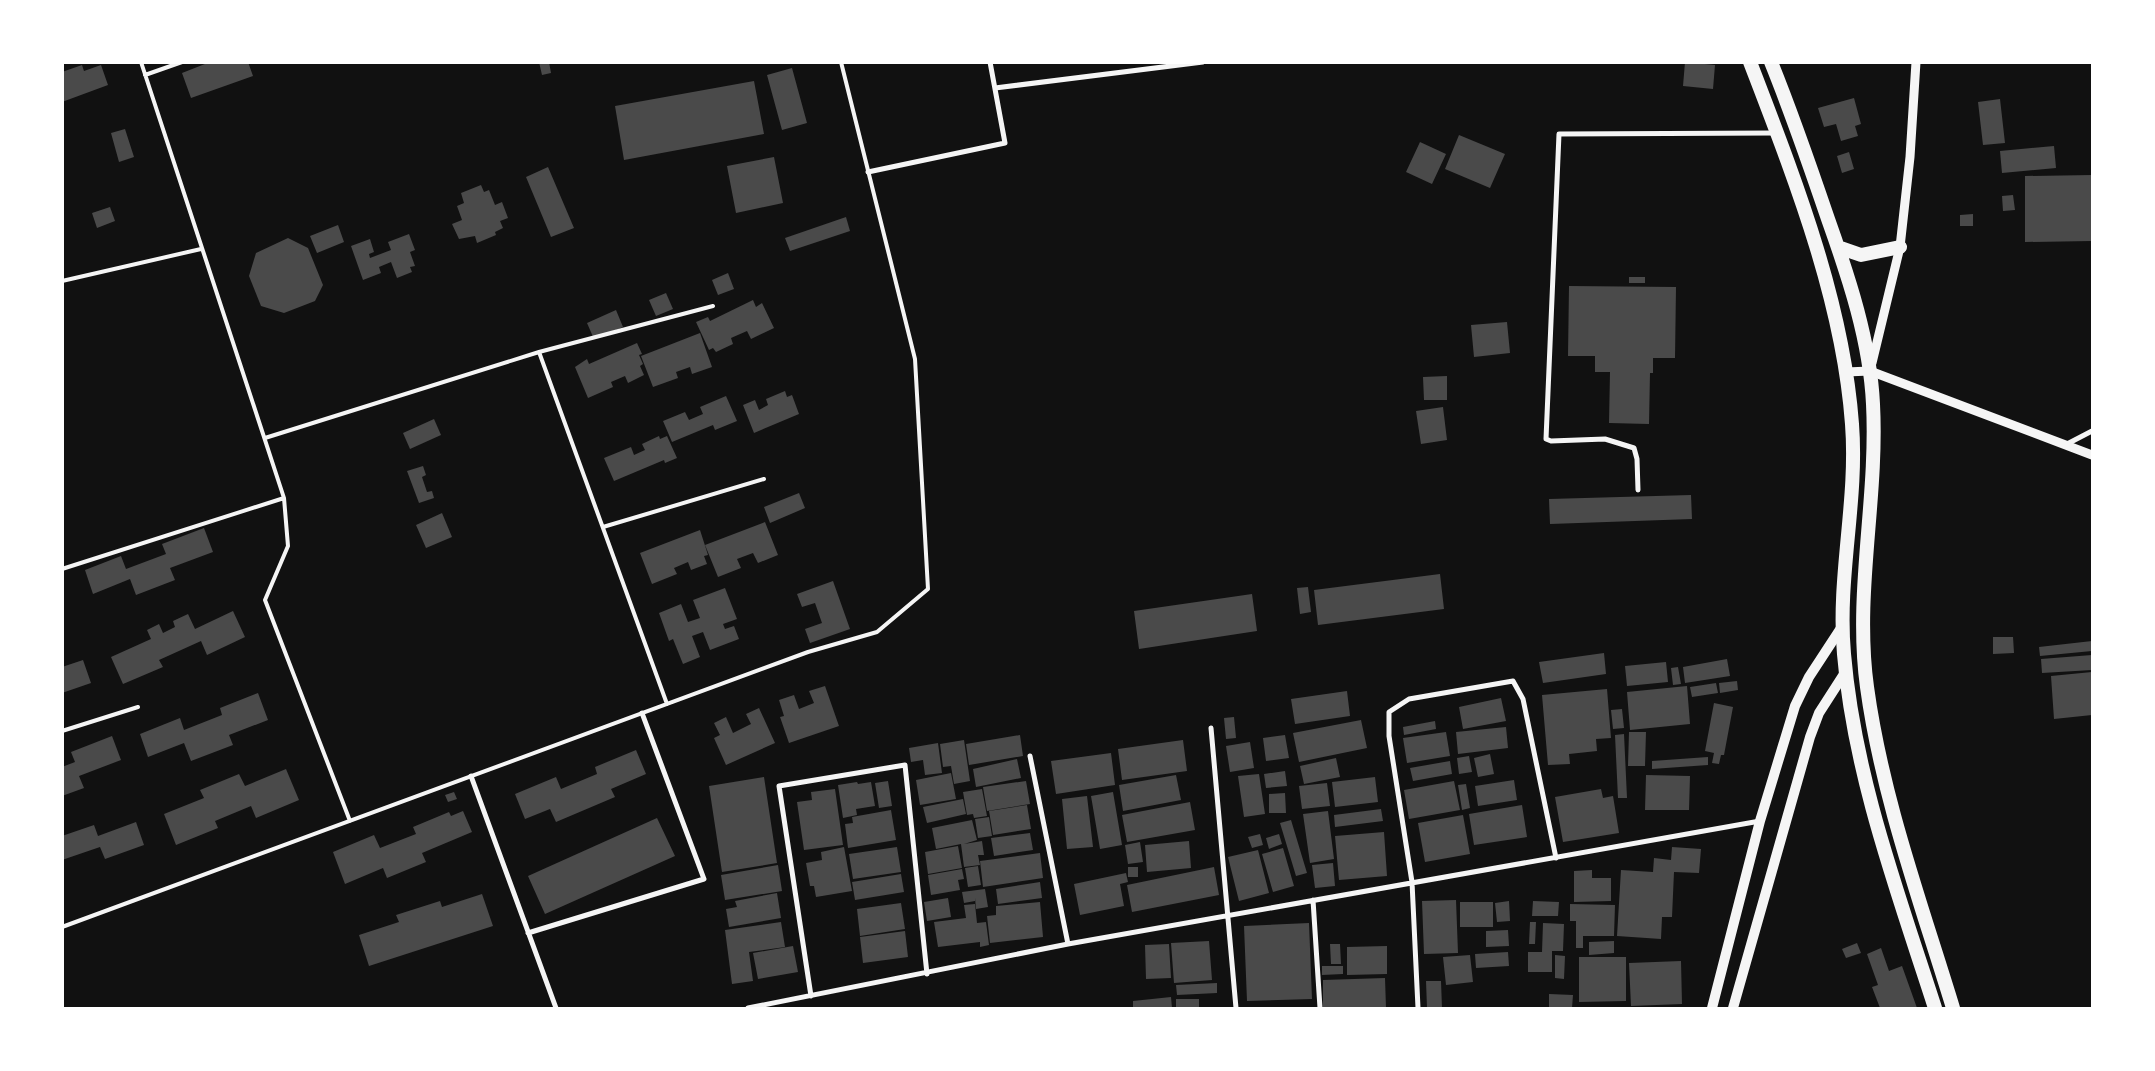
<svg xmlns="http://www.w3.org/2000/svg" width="2155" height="1071" font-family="Barlow,sans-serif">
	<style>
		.building { fill: #4a4a4a }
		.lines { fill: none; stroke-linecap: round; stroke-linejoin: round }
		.service { stroke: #f5f5f5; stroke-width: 4 }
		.minor { stroke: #f5f5f5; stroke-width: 5 }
		.tertiary { stroke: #f5f5f5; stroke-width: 9 }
		.secondary { stroke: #f5f5f5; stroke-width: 10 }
		.trunk { stroke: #f5f5f5; stroke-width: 14 }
	</style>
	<rect width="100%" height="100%" fill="#111"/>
	<!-- building -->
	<path class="building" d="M210 62H248L253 76 191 98 182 73Z
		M539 62H549L551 73 542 75Z
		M1685 62 1715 65 1713 89 1683 86Z
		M82 65 84 71 101 65 108 85 62 102V72Z
		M792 68 807 123 782 130 767 75Z
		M754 81 764 134 624 160 615 106Z
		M1854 98 1861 124 1855 126 1858 136 1841 141 1836 124 1824 127 1818 108Z
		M2000 99 2005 143 1983 145 1978 102Z
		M125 129 134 157 119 162 111 133Z
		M1459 135 1505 154 1490 188 1445 169Z
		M1420 142 1446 154 1432 184 1406 172Z
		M2054 146 2056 168 2002 173 2000 151Z
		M1849 152 1854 169 1842 173 1837 156Z
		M774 157 783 203 736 213 727 166Z
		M548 167 574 228 551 237 526 177Z
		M2092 175V241L2025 242V176Z
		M481 185 484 192 489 190 495 205 502 202 508 218 500 221 503 228 495 232 496 235 477 243 475 236 459 239 452 224 462 220 457 206 464 203 461 193Z
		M2013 195 2015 210 2003 211 2002 196Z
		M110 207 115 221 97 228 92 213Z
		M1973 214V226H1960V215Z
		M846 217 850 231 790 251 785 238Z
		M338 225 344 242 317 253 310 236Z
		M409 234 415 250 410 252 415 266 410 267 412 272 397 278 391 262 379 267 381 273 363 280 351 246 370 239 374 252 369 254 370 258 391 250 388 242Z
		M288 238 308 248 323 285 315 301 284 313 261 306 249 276 256 253Z
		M728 273 734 289 718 295 712 280Z
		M1629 277H1645V283H1629Z
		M1569 286 1676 287 1675 358H1653V373H1650L1649 424 1609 423 1610 372H1595V356H1568Z
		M666 293 673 309 656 316 649 300Z
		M753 300 756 307 762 303 774 328 751 339 747 331 731 338 733 344 716 352 713 348 709 350 696 322 708 317 710 321Z
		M616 310 623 327 594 339 587 323Z
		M1507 322 1510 353 1474 357 1471 325Z
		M700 333 712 367 692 374 690 367 676 372 678 378 653 387 641 356Z
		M637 343 642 354 639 355 643 364 640 366 644 375 628 383 625 376 611 382 613 387 588 398 575 367 587 359 589 364Z
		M1447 376V400H1424L1423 377Z
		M785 391 787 397 792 395 799 414 754 433 743 405 755 400 759 410 768 405 766 399Z
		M726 396 737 421 715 430 713 425 672 442 663 421 685 412 689 420 703 414 700 407Z
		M1443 407 1447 440 1421 444 1416 411Z
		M434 419 441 435 410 449 403 433Z
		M659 436 660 439 667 436 677 458 665 463 664 460 614 481 604 458 631 447 634 455 645 450 642 444Z
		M423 466 426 475 422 477 427 492 432 491 434 498 419 503 407 471Z
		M799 493 805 508 770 523 764 507Z
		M1691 495 1692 519 1550 524 1549 499Z
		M442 513 452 537 426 548 416 525Z
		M765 522 778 555 758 563 753 553 737 559 741 568 718 577 705 545Z
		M204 528 213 552 170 568 175 580 136 595 130 579 93 594 85 570 121 556 126 569 166 554 162 544Z
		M700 530 708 555 704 556 707 564 691 570 688 562 674 568 677 574 652 584 640 553Z
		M1440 574 1444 609 1318 625 1314 590Z
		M833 581 850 629 810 643 805 629 822 623 815 603 802 607 797 594Z
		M1308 587 1311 612 1300 614 1297 588Z
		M725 588 737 619 723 624 725 629 734 626 739 639 710 650 703 632 692 636 700 657 683 664 673 639 669 641 659 613 681 604 688 622 700 618 693 600Z
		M1252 594 1257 631 1139 649 1134 611Z
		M233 611 245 637 207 655 201 641 159 660 163 667 123 684 111 657 151 639 147 630 159 624 163 633 175 627 173 621 188 614 195 629Z
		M1993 637H2013L2014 653 1993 654Z
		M2092 641V651L2040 656 2039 647Z
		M1604 653 1606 674 1543 683 1539 662Z
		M2092 655V670L2042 673 2041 659Z
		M1727 659 1730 676 1685 683 1683 667Z
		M83 660 91 683 62 693V667Z
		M1666 662 1668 682 1627 686 1625 666Z
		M1678 667 1681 684 1673 685 1671 668Z
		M2092 672V715L2054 719 2051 676Z
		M1737 681 1738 690 1720 693 1719 683Z
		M1716 683 1718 693 1692 697 1690 687Z
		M825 686 839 726 789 743 780 717 784 716 779 700 794 695 799 709 814 703 809 691Z
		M1687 686 1690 724 1630 730 1627 692Z
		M1607 689 1611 738 1596 739 1597 751 1569 754 1570 764 1548 765 1542 695Z
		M1347 691 1350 716 1295 724 1291 699Z
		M258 693 268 720 229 735 233 745 191 761 184 743 148 757 140 734 180 718 184 730 222 715 220 708Z
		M1501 698 1506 721 1463 729 1459 707Z
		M1714 703 1733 707 1724 755H1721L1719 764 1712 763 1714 753 1705 751Z
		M759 708 775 743 726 765 714 738 720 735 714 723 726 717 733 733 751 724 746 714Z
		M1622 709 1624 728 1613 729 1611 710Z
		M1234 717 1236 738 1226 739 1224 718Z
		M1361 720 1367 748 1299 762 1293 733Z
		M1435 721 1436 729 1404 735 1403 727Z
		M1506 727 1508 748 1458 754 1456 732Z
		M1446 732 1450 756 1407 763 1403 738Z
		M1629 732H1646L1645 766H1628Z
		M1624 734 1627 798H1618L1615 735Z
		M1020 735 1023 756 969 765 966 744Z
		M1285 735 1289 758 1266 761 1263 738Z
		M112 736 121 760 79 776 84 788 62 796V767L75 762 71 752Z
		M964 740 970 781 954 784 951 766 943 767 940 744Z
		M1183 740 1187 771 1122 780 1118 749Z
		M1250 742 1254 768 1230 772 1226 746Z
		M938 743 942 773 925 775 923 760 911 762 909 748Z
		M636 750 646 774 611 789 615 797 556 822 550 809 525 819 515 794 556 777 561 789 597 774 595 767Z
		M1111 753 1115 785 1056 794 1051 761Z
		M1490 754 1494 774 1478 777 1474 758Z
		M1469 756 1472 772 1459 774 1457 758Z
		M1708 757V765L1652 769V761Z
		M1336 758 1340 777 1304 784 1300 766Z
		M1017 759 1021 778 976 787 973 769Z
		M1450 761 1452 774 1413 781 1410 768Z
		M286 769 299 800 256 818 251 806 215 821 218 828 176 845 164 814 204 798 200 790 239 774 245 786Z
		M1285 771 1287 786 1266 788 1264 774Z
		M951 773 956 799 920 805 916 780Z
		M1259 774 1265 814 1244 817 1238 776Z
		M1176 775 1181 800 1123 811 1119 785Z
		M1646 775 1690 776 1689 810H1645Z
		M764 777 777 863 722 872 709 786Z
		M1375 777 1378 802 1335 807 1332 782Z
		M1514 780 1517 800 1478 806 1475 786Z
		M888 781 892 806 879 808 875 783Z
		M1026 781 1030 804 987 811 983 787Z
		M1454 781 1460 810 1409 819 1404 790Z
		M857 782 858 784 871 782 875 806 856 809 857 815 843 818 838 785Z
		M1327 783 1330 806 1302 809 1299 786Z
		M1466 784 1470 808 1462 810 1458 785Z
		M835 789 843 845 804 850 797 802 812 800 811 792Z
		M982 789 987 816 974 818 973 814 967 815 963 792Z
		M1601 789 1603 798 1613 796 1619 833 1563 842 1555 797Z
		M454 792 457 799 448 802 445 795Z
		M1113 792 1122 845 1100 849 1091 796Z
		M1285 793 1286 813H1269V794Z
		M1087 796 1093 847 1067 849 1062 799Z
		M963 799 966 814 927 823 923 807Z
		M1190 802 1195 830 1127 842 1122 815Z
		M1027 805 1031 829 993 835 989 811Z
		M1522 805 1527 837 1474 845 1469 814Z
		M1381 809 1383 821 1335 827 1334 815Z
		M891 810 896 840 848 848 845 824 853 823 852 817Z
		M463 811 472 832 422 853 426 862 387 878 383 868 345 884 333 852 374 835 380 848 416 834 413 827 449 812 451 816Z
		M1328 811 1334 859 1310 863 1303 814Z
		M1463 815 1470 854 1425 862 1418 823Z
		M989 817 992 836 978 838 975 819Z
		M657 818 675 856 545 914 528 876Z
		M972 820 977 840 964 844 982 841 984 855H978L980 865 964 867 961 844 936 849 932 828Z
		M1291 820 1307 873 1296 876 1280 823Z
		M136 822 144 845 105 859 100 847 62 860V836L94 825 98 836Z
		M1384 832 1387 876 1339 880 1335 836Z
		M1030 833 1033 850 994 856 991 838Z
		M1260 834 1263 845 1252 848 1248 837Z
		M1279 834 1282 844 1269 849 1266 838Z
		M1189 841 1191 868 1147 872 1145 845Z
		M1140 842 1143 862 1128 864 1125 845Z
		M958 846 962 868 928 874 925 852Z
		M844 847 852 891 816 897 814 886H810L806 863 822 860 821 852Z
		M897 847 901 872 853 879 849 854Z
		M1672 847 1701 849 1699 873 1674 872 1672 917H1662L1661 939 1617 936 1621 870 1653 872 1654 858 1671 860Z
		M1283 848 1294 886 1273 892 1262 854Z
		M1258 850 1269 893 1239 901 1228 857Z
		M1040 853 1043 878 983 887 980 861Z
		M1333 863 1335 886 1315 888 1312 865Z
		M778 865 782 891 725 900 721 875Z
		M978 866 981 885 968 887 965 868Z
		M1128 867H1138V877H1128Z
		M1214 867 1219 895 1132 912 1127 885Z
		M962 869 964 879 958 880 960 890 931 895 928 875Z
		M1592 870V878H1611V901L1574 902V871Z
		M1126 873 1128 882 1120 884 1124 906 1080 915 1074 884Z
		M901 874 904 892 855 900 852 882Z
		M1040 882 1042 898 998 904 996 889Z
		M985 889 988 907 976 909 975 898V901L964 903 962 892Z
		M777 893 781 918 729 927 726 909 737 907 735 901Z
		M482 894 493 926 369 966 359 935 399 922 396 915 440 901 442 907Z
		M948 898 951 917 927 921 924 902Z
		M1456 900 1458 953 1424 954 1422 901Z
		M1509 901 1510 921 1497 922 1495 903Z
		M1533 901 1559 902 1558 916H1532Z
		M1040 902 1043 937 990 943 987 916 996 915V906Z
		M1460 902H1493V927H1460Z
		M901 903 905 929 860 936 857 909Z
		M975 904 977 923 986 922 989 945 980 947V942L938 947 934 922 966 918 964 905Z
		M1570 904 1615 905 1614 936H1583V948H1576V921H1570Z
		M781 922 785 947 749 952 753 981 732 984 725 930Z
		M1530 922H1536L1535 944H1529Z
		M1309 923 1312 999 1247 1001 1244 926Z
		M1543 923 1564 924 1563 951H1552V972H1528V952H1542Z
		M1508 930 1509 946 1486 947V931Z
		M905 931 908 957 863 963 860 937Z
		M1209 941 1212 980 1174 983 1171 943Z
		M1614 941V953L1589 955V942Z
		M1857 943 1861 953 1846 958 1842 949Z
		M1169 944 1171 978 1146 979 1145 945Z
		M1330 944H1340L1341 964H1331Z
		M793 946 798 972 758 979 753 953Z
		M1387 946V974L1347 975V947Z
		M1881 948 1889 971 1902 966 1917 1008H1880L1872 987 1878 985 1867 954Z
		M1508 952 1509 966 1476 968 1475 954Z
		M1470 955 1473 982 1446 985 1443 957Z
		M1555 955 1565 956 1564 979 1555 978Z
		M1579 957H1626V1001L1579 1002Z
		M1681 961 1682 1004 1631 1006 1629 963Z
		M1322 966H1343V974L1322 975Z
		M1385 978 1386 1008H1323V980Z
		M1426 981H1441L1442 1008H1427Z
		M1217 983V993L1177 995 1176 985Z
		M1549 994 1573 995 1572 1008 1549 1007Z
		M1171 997 1172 1008H1133V1001Z
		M1176 999H1199V1008H1176Z"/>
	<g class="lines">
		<!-- service -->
		<path class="service" d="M141 62 284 498 288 546 265 600 350 821
			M145 75 182 62
			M62 281 201 249
			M539 352 713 306
			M265 438 539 352 667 704
			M603 527 764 479
			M62 569 284 498
			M62 731 138 707
			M62 927 808 652 877 632 928 589 915 359 841 62"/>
		<!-- minor -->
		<path class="minor" d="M995 88 1203 62
			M868 172 1005 143 990 62
			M2067 444 2092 431
			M1638 490 1637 459 1634 448 1605 439 1551 441 1546 439 1559 134 1774 133
			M1211 728 1236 1008
			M1030 756 1068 944
			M471 776 556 1008
			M1313 900 1320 1008
			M528 933 704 879 642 713
			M811 996 779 786 905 765 927 974
			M748 1008 1068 944 1760 821
			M1418 1008 1412 882 1389 736V712L1409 699 1513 681 1523 699 1556 858"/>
		<!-- tertiary -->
		<path class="tertiary" d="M1872 363 1900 247 1910 157 1916 62
			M1846 372 1870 371 2092 455"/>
		<!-- secondary -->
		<path class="secondary" d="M1712 1008 1760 821 1795 706 1809 677 1843 625
			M1733 1008 1810 737 1819 713 1846 671"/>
		<!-- trunk -->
		<path class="trunk" d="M1750 62C1794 177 1843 300 1852 424 1858 501 1837 577 1844 654 1854 775 1898 893 1935 1008
			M1771 62C1792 114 1810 166 1828 219 1849 278 1870 341 1873 404 1878 499 1854 593 1867 687 1882 797 1921 903 1953 1008
			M1838 247 1861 255 1900 247"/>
	</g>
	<!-- border -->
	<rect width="2155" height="1071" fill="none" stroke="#ffffff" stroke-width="128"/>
</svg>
